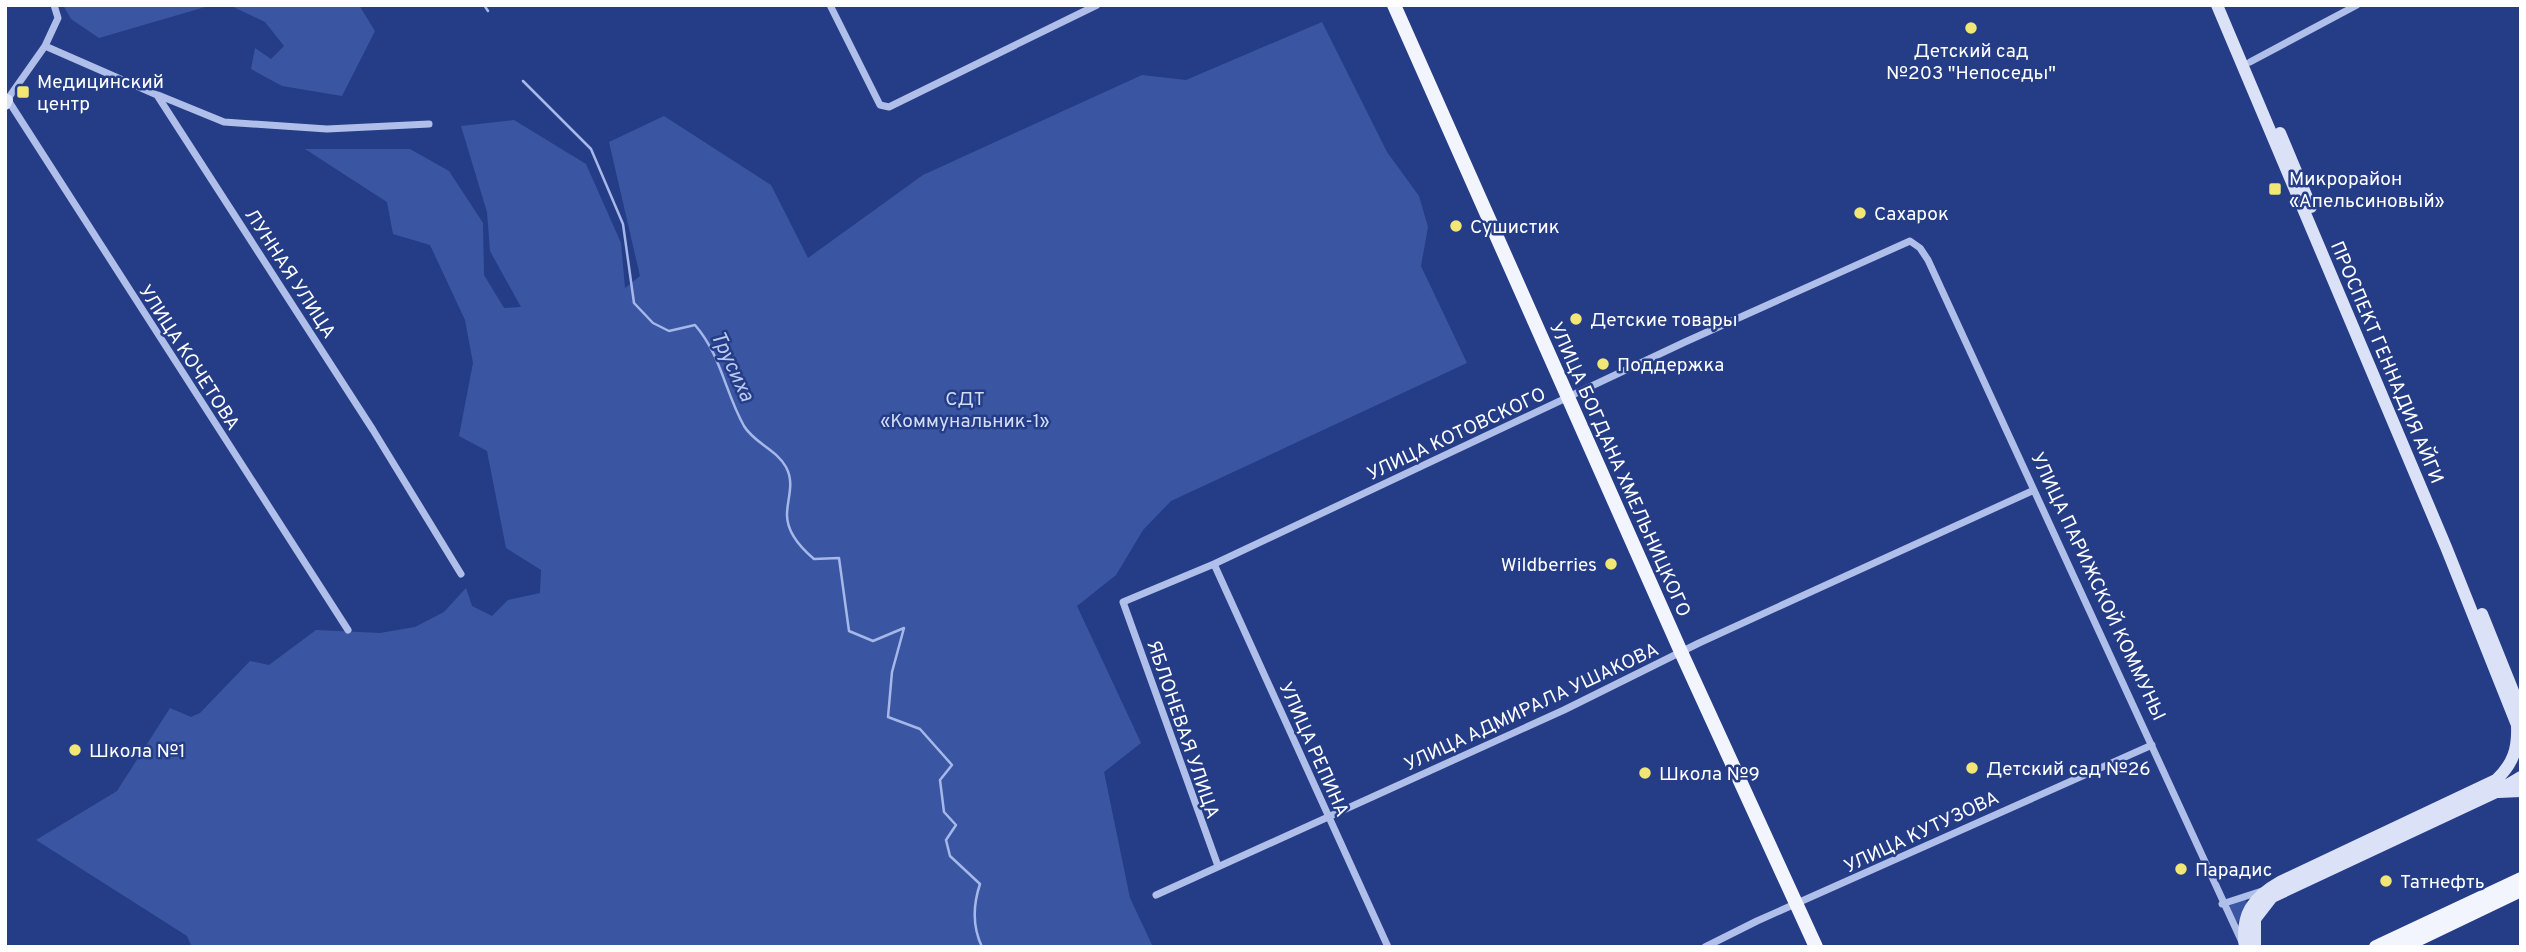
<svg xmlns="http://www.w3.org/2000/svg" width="2526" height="952" font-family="Overpass,sans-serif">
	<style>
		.green { fill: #3a56a3 }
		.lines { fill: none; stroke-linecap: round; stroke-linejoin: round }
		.stream { stroke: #a5b8e9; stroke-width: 2.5 }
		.street { stroke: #b0bfe9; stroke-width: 7 }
		.secondary { stroke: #dbe2f7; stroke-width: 12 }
		.primary { stroke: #f3f5fe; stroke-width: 14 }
		.poi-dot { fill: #f2e675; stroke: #253d87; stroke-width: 2.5 }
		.labels { text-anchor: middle; stroke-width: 5; stroke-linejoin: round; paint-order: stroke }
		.poi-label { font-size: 19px; fill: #fff; stroke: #253d87; text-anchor: start }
		.street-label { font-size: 19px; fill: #fff; stroke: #253d87 }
		.park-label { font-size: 19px; fill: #d4ddf7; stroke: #253d87 }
		.water-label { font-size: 21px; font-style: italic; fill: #bccaf0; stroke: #253d87 }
	</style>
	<rect width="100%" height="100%" fill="#253d87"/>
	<!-- green -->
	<path class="green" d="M63 5H212L99 38 71 19Z
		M229 5H359L375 31 342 96 282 86 251 69 255 48 271 59 284 46 265 22Z
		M1322 22 1387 152 1419 196 1428 227 1421 266 1467 363 1171 501 1143 530 1116 575 1077 606 1141 743 1104 772 1130 898 1153 947H192L187 936 36 840 117 791 170 708 191 717 200 713 250 661 269 665 316 630 380 633 415 627 444 612 466 588 472 606 492 616 508 600 540 593 541 570 506 548 487 451 459 436 473 363 465 320 430 245 393 234 387 202 305 149H410L449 171 483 223 484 275 504 308 521 307 490 251 487 212 461 126 514 120 586 164 621 243 625 288 640 276 609 142 664 116 771 185 808 258 923 175 1142 75 1186 80Z
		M2245 899 2247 903 2237 924 2229 906Z"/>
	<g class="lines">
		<!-- stream -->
		<path class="stream" d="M484 5 488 11
			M523 81 591 149 623 224 634 303 653 323 669 331 695 325C721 355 725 392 744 426 754 443 776 449 786 467 795 484 787 498 787 515 787 533 801 548 814 559L839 558 849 631 873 641 904 628 892 672 888 717 920 729 952 765 940 780 944 812 956 825 946 840 950 856 980 884C973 905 972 926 982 947"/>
		<!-- street -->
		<path class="street" d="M830 5 880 105 889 107 1097 5
			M45 46 157 95 373 430 461 574
			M2250 62 2357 5
			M158 95 224 122 327 129 429 124
			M6 97 348 630
			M7 100 45 46 58 18 54 5
			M1214 564 1388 947
			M1218 866 1123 602 1214 564 1685 342 1910 241 1920 248 1928 260 2242 942
			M1156 895 1564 710 1699 643 2032 491
			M2222 904 2262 891
			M1705 947 1757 921 2152 745"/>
		<!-- secondary -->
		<path class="secondary" d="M2217 5 2446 547 2521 735
			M5 104 7 100
			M2280 133 2311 207
			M2482 614 2521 711
			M2498 792 2521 791
			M2245 947C2240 915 2253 897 2280 882L2496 780C2513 764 2518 749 2517 726
			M2255 947V919L2272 897 2494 793 2521 777"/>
		<!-- primary -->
		<path class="primary" d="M1394 5 1681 652 1816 947
			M2376 947 2521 879
			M2402 947 2521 890"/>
	</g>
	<!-- markers -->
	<g class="poi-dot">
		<circle cx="1971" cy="28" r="7"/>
		<rect x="16" y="85" width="14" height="14" rx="3.5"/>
		<rect x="2268" y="182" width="14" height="14" rx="3.5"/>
		<circle cx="1860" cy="213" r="7"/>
		<circle cx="1456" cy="226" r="7"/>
		<circle cx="1576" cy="319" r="7"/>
		<circle cx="1603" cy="364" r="7"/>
		<circle cx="1611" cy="564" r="7"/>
		<circle cx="75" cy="750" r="7"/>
		<circle cx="1972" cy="768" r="7"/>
		<circle cx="1645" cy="773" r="7"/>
		<circle cx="2181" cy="869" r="7"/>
		<circle cx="2386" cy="881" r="7"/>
	</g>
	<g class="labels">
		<!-- poi labels -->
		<g class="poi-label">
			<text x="1971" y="57" text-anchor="middle">Детский сад<tspan x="1971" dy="22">№203 "Непоседы"</tspan></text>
			<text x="37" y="88">Медицинский<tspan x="37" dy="22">центр</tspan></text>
			<text x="2289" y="185">Микрорайон<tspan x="2289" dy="22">«Апельсиновый»</tspan></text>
			<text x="1874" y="220">Сахарок</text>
			<text x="1470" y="233">Сушистик</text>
			<text x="1590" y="326">Детские товары</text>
			<text x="1617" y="371">Поддержка</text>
			<text x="1597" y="571" text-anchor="end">Wildberries</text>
			<text x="89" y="757">Школа №1</text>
			<text x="1986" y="775">Детский сад №26</text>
			<text x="1659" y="780">Школа №9</text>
			<text x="2195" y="876">Парадис</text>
			<text x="2400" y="888">Татнефть</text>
		</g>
		<!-- street labels -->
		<g class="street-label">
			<text transform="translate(291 273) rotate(57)" y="7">ЛУННАЯ УЛИЦА</text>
			<text transform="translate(190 357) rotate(57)" y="7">УЛИЦА КОЧЕТОВА</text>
			<text transform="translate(2388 362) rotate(67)" y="7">ПРОСПЕКТ ГЕННАДИЯ АЙГИ</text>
			<text transform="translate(1456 433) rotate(-25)" y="7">УЛИЦА КОТОВСКОГО</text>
			<text transform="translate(1621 469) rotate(66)" y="7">УЛИЦА БОГДАНА ХМЕЛЬНИЦКОГО</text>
			<text transform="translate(2099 586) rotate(65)" y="7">УЛИЦА ПАРИЖСКОЙ КОММУНЫ</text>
			<text transform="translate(1531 706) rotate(-25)" y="7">УЛИЦА АДМИРАЛА УШАКОВА</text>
			<text transform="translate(1184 729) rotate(71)" y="7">ЯБЛОНЕВАЯ УЛИЦА</text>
			<text transform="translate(1315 749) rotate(66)" y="7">УЛИЦА РЕПИНА</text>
			<text transform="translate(1921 831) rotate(-25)" y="7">УЛИЦА КУТУЗОВА</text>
		</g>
		<!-- park labels -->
		<g class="park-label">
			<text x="965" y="405">СДТ<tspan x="965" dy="22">«Коммунальник-1»</tspan></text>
		</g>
		<!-- water labels -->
		<g class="water-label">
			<text transform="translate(733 366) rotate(65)" y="7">Трусиха</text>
		</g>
	</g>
	<!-- border -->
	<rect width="2526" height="952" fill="none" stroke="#ffffff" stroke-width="14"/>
</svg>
